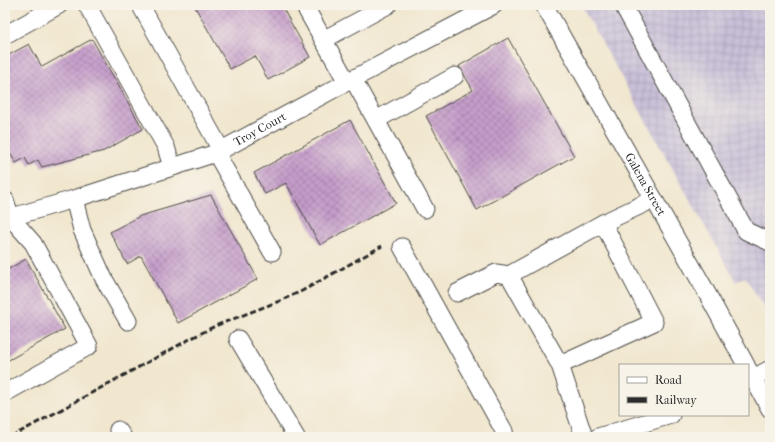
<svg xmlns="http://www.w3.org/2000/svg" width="775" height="442" font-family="'IM FELL French Canon',serif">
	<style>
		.industrial { fill: url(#industrial-grid) }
		.building { fill: url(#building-cross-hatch) }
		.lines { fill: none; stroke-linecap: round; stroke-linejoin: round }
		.minor-casing { stroke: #494744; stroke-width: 19 }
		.minor { stroke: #fff; stroke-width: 17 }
		.rail { stroke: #2b2b2b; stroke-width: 3; stroke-dasharray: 6 3; stroke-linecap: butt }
		.labels { text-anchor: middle; stroke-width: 4; stroke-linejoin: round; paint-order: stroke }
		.street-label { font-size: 12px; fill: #2b2b2b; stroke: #f7f3e8 }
	</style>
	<defs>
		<pattern id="industrial-grid" width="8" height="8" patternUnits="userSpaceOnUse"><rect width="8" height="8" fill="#c8bfd8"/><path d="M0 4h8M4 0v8" fill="none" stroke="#aca4ba"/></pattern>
		<pattern id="building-cross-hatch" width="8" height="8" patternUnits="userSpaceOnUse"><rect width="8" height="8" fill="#c59dcb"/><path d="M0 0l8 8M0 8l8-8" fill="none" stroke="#a080a5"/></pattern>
	</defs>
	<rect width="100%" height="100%" fill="#f7f3e8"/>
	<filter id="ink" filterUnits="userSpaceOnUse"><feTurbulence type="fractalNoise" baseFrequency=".025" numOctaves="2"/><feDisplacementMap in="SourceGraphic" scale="8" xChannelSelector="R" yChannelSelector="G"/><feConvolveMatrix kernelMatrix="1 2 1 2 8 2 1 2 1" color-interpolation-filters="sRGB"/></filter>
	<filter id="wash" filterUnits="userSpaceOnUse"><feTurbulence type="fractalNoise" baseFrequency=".012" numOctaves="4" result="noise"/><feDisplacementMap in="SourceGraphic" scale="16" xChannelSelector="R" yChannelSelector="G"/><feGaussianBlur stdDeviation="0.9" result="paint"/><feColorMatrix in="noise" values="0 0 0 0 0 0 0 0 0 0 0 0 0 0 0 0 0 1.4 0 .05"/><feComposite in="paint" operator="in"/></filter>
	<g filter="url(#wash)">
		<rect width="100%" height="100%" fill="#f1e7cf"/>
		<!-- industrial -->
		<path class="industrial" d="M581 5H770V310L765 309 745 277 736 282Z"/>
		<g id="blocks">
			<!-- building -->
			<path class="building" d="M194 5H281L310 57 268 80 255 56 230 69Z
				M508 38 574 156 477 210 426 116 473 90 459 66Z
				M92 39 143 129 104 151 42 167 38 160 29 165 25 158 16 163 5 145V57L29 44 42 67Z
				M350 120 396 203 320 245 286 183 265 194 254 173Z
				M211 195 258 279 178 323 141 256 127 264 110 232 140 216Z
				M26 259 65 329 5 362V271Z"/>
		</g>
	</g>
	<g filter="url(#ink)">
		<use href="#blocks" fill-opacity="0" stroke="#494744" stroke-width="1"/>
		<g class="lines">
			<defs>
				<g id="minor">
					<path d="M87 5 166 147 172 167"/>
					<path d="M304 5 347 82"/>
					<path id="s1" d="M544 5 703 286 746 365"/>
					<path d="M623 5 746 231 770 242"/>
					<path d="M142 8 221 150"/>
					<path d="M5 35 59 5"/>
					<path d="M323 40 388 5"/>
					<path d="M353 79 425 209"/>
					<path d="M376 120 455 76"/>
					<path d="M216 153 272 252"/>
					<path d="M74 199 82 230 104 279 128 321"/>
					<path d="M5 200 11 218 33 243 89 346 5 393"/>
					<path id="s2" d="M5 219 74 199 216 153 347 82 494 5"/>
					<path d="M402 247 499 422 504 431 505 437"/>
					<path d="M457 293 496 273 509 275"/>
					<path d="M238 339 296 437"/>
					<path d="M560 365 654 322 603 223"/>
					<path d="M748 369 770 409"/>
					<path d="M748 381 770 369"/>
					<path d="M118 430 123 437"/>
					<path d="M584 437 560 365 509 275 603 223 654 199"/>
					<path d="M598 437 671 415"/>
				</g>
			</defs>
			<!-- minor casing -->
			<use href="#minor" class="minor-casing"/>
			<!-- minor -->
			<use href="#minor" class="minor"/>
			<!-- rail -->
			<path class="rail" d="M11 437 190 339 215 326 277 302 302 291 382 246"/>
		</g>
	</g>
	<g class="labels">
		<!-- street labels -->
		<g class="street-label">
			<text dy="4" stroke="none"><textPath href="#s2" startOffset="271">Troy Court</textPath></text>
			<text dy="4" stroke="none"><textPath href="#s1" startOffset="206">Galena Street</textPath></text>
		</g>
	</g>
	<!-- margin -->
	<rect width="775" height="442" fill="none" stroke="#f7f3e8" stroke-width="20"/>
	<!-- legend -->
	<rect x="619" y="364" width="130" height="52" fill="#f7f3e8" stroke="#a5a39c"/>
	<rect x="627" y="377" width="20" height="6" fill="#ffffff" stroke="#a5a39c"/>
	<text x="655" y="384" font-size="12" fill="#2b2b2b">Road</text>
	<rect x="627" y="397" width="20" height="6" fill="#2b2b2b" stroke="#a5a39c"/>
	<text x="655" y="404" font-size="12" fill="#2b2b2b">Railway</text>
</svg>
